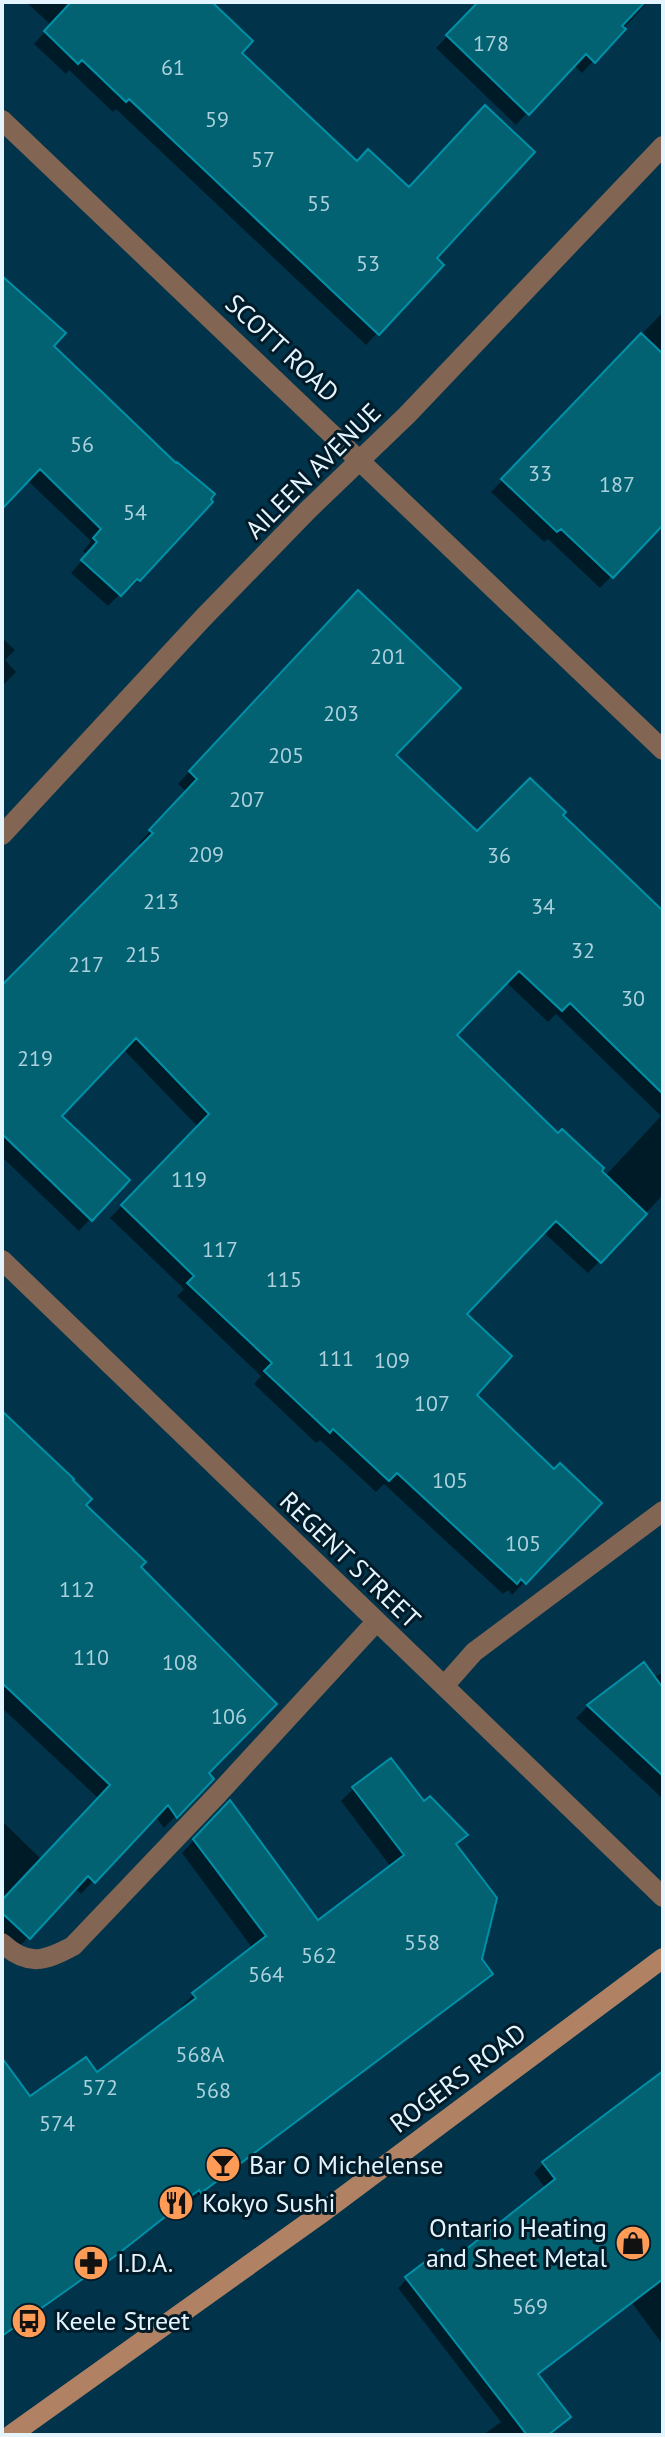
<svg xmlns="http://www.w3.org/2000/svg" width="665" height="2437" font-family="'PT Sans',sans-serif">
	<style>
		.shadow { fill: #0007; fill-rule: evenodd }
		.building { fill: #026272; stroke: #0090a7; stroke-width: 2 }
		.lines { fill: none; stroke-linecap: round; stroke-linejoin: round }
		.service { stroke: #826552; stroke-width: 20 }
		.minor { stroke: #826552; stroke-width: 20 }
		.secondary { stroke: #b08263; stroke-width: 20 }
		.labels { text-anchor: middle; stroke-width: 6; stroke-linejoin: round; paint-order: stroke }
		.number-label { font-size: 22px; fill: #acd0dc }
		.street-label { font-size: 26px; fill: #e5f5ff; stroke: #011b28 }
		.poi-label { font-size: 26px; fill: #e5f5ff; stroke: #011b28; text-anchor: start }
	</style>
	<rect width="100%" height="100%" fill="#01344b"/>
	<!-- shadow -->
	<path class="shadow" d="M26 2H218L213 6 239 53 441 265 366 345 116 109 113 112 69 70 66 74 34 44 51 25Z
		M481 2H648L582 73 573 64 516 125 436 48Z
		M2 280 51 346 139 580 127 591 125 589 108 606 71 573 87 555 83 551 91 541 27 480 2 505Z
		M663 312V522L600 588 548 539 544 542 491 492Z
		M346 605 394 755 477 834 560 816 663 924V1195L588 1273 543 1232 464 1314 474 1395 554 1471 599 1503 512 1595 508 1590 503 1594 384 1484 376 1492 320 1440 316 1443 254 1384 261 1376 177 1296 184 1289 110 1218 198 1127 123 1049 59 1116 90 1219 79 1231 2 1157V989L142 846 139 843 187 792 178 784ZM506 982 548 1022 556 1014 661 1116 607 1174 562 1132 557 1136 455 1035Z
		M2 638 15 650 5 660 16 672 2 686Z
		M2 1414 138 1567 207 1773 211 1779 164 1828 155 1816 81 1894 75 1888 16 1950 2 1937V1821L42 1860 99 1799 2 1708Z
		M663 1672V1799L576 1718 588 1706 654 1678Z
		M354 1788 454 1845 480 1959 490 1974 478 1986 187 2204 185 2201 103 2266 2 2338V2076L30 2099 97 2075 183 2010 181 2007 194 1994 253 1949 182 1853 229 1803 318 1923 391 1867 341 1801Z
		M663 2074V2345L632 2303 536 2375 569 2417 559 2426 548 2435H483L501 2422 398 2288 407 2279 451 2264 546 2189 534 2173 543 2164Z"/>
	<!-- building -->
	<path class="building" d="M71 2H212L253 41 242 53 357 161 368 149 409 187 485 105 535 152 437 258 444 265 379 335 129 99 126 102 82 60 78 64 44 31Z
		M478 2H645L622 26 626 29 595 63 586 54 529 115 446 35Z
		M2 276 66 333 54 346 176 463 177 462 215 494 211 499 213 502 140 581 137 579 121 596 81 560 97 542 93 538 101 529 40 469 2 509Z
		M641 333 663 354V525L613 578 561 529 557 532 501 479Z
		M358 590 461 688 396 755 477 831 530 778 566 812 563 815 663 911V1094L570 1003 562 1011 519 971 457 1035 558 1133 562 1129 604 1168 602 1171 647 1214 601 1263 556 1221 467 1314 512 1356 477 1395 554 1469 560 1463 602 1503 526 1584 521 1579 517 1584 397 1473 389 1481 333 1429 330 1433 264 1371 272 1363 187 1283 194 1276 121 1205 209 1114 136 1038 62 1116 130 1180 92 1221 2 1134V985L153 833 149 830 197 779 189 771Z
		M2 1411 74 1479 73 1480 92 1499 86 1505 146 1562 141 1567 277 1704 209 1773 214 1779 177 1818 168 1805 95 1883 88 1876 30 1939 2 1913V1900L110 1785 2 1683Z
		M644 1662 663 1688V1776L587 1705Z
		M391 1758 424 1801 430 1796 468 1835 456 1844 497 1898 482 1959 493 1974 201 2193 199 2190 118 2254 2 2336V2058L30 2096 86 2057 97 2072 196 1998 192 1993 266 1936 193 1839 230 1800 318 1920 404 1855 352 1787Z
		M663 2071V2279L538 2374 571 2417 548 2435H527L405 2277 442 2249 451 2261 555 2179 542 2162Z"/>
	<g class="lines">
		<!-- service -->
		<path class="service" d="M444 1686 474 1652 663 1511
			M2 1943C28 1967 45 1961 73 1946L217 1795 376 1622"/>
		<!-- minor -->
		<path class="minor" d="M2 120 663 750
			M2 835 203 618 308 510 407 415 663 146
			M2 1260 663 1897"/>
		<!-- secondary -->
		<path class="secondary" d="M11 2435 323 2212 663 1958"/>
	</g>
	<!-- icons -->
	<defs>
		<symbol id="bar-disc" viewBox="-11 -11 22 22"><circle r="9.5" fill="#fe9c57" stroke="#011b28"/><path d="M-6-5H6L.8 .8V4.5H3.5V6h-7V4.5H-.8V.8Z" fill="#111"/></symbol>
		<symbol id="restaurant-disc" viewBox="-11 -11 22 22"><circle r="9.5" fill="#fe9c57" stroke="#011b28"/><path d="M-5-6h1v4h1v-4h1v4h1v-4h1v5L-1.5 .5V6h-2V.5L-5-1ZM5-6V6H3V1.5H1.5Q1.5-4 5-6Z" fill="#111"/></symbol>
		<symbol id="shop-disc" viewBox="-11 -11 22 22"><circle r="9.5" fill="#fe9c57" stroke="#011b28"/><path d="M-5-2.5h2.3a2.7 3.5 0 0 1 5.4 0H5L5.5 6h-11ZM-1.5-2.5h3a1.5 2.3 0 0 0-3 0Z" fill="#111"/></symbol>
		<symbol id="pharmacy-disc" viewBox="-11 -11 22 22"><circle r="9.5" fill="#fe9c57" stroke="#011b28"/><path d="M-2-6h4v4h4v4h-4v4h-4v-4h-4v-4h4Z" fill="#111"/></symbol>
		<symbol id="bus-disc" viewBox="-11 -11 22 22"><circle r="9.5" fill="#fe9c57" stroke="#011b28"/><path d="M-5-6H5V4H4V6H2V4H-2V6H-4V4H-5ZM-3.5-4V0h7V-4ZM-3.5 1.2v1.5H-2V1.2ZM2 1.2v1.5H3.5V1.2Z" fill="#111"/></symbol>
	</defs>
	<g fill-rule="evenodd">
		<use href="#bar-disc" x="203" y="2145" width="40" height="40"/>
		<use href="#restaurant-disc" x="156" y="2183" width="40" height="40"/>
		<use href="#shop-disc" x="613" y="2223" width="40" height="40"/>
		<use href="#pharmacy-disc" x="71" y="2243" width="40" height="40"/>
		<use href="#bus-disc" x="9" y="2301" width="40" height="40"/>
	</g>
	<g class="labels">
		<!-- number labels -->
		<g class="number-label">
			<text x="491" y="51">178</text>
			<text x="173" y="75">61</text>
			<text x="217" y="127">59</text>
			<text x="263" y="167">57</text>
			<text x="319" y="211">55</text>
			<text x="368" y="271">53</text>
			<text x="82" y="452">56</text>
			<text x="540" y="481">33</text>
			<text x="617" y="492">187</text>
			<text x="135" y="520">54</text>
			<text x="388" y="664">201</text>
			<text x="341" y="721">203</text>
			<text x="286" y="763">205</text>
			<text x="247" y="807">207</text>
			<text x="206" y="862">209</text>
			<text x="499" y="863">36</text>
			<text x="161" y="909">213</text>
			<text x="543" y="914">34</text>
			<text x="583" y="958">32</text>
			<text x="143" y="962">215</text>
			<text x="86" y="972">217</text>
			<text x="633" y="1006">30</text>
			<text x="35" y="1066">219</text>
			<text x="189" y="1187">119</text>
			<text x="220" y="1257">117</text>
			<text x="284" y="1287">115</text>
			<text x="336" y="1366">111</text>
			<text x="392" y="1368">109</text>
			<text x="432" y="1411">107</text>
			<text x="450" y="1488">105</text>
			<text x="523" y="1551">105</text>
			<text x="77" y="1597">112</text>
			<text x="91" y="1665">110</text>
			<text x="180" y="1670">108</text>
			<text x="229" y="1724">106</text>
			<text x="422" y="1950">558</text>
			<text x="319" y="1963">562</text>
			<text x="266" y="1982">564</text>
			<text x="200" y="2062">568A</text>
			<text x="100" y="2095">572</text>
			<text x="213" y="2098">568</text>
			<text x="57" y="2131">574</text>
			<text x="530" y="2314">569</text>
		</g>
		<!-- street labels -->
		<g class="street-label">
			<text transform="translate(282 348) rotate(43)" y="9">SCOTT ROAD</text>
			<text transform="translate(313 471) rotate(-45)" y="9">AILEEN AVENUE</text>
			<text transform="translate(350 1560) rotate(44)" y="9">REGENT STREET</text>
			<text transform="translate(458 2078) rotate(-37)" y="9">ROGERS ROAD</text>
		</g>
		<!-- poi labels -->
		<g class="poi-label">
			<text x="249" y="2174">Bar O Michelense</text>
			<text x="202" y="2212">Kokyo Sushi</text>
			<text x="607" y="2237" text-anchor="end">Ontario Heating<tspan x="607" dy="30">and Sheet Metal</tspan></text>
			<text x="117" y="2272">I.D.A.</text>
			<text x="55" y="2330">Keele Street</text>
		</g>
	</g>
	<!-- border -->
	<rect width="665" height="2437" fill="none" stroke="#e5f5ff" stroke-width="8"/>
</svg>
